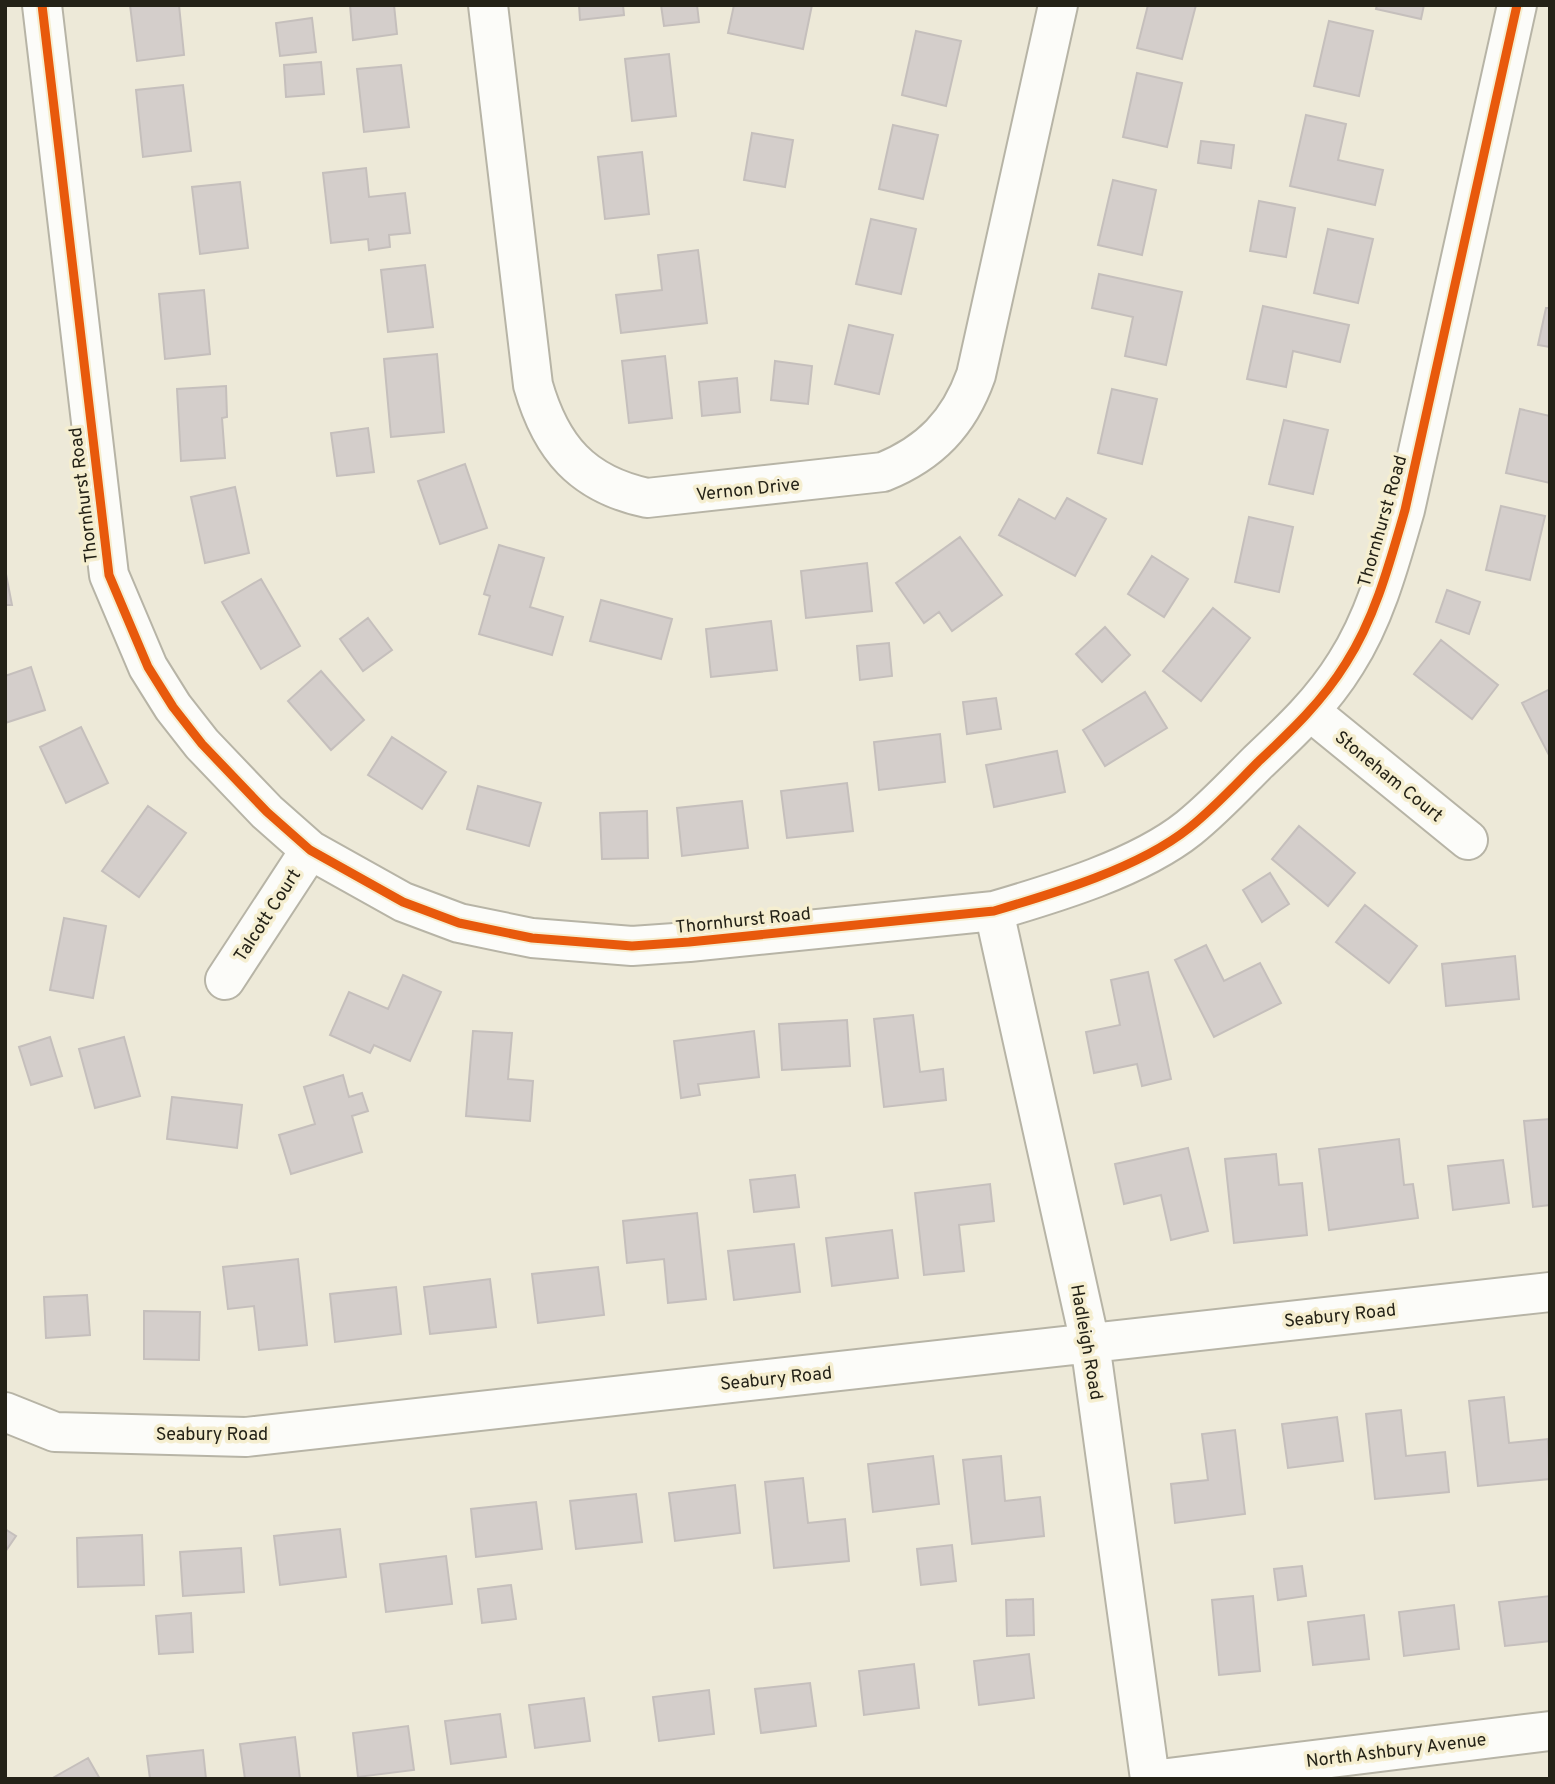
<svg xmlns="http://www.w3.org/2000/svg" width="1555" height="1784" font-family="Overpass,sans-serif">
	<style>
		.building { fill: #d4cecb; stroke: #c5bfbc; stroke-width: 2 }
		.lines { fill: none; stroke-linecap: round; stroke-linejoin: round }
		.minor-casing { stroke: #b7b4a6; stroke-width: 42 }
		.minor { stroke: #fcfcf9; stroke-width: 38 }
		.cycleway-casing { stroke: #f5eed0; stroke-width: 13 }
		.cycleway { stroke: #e8590c; stroke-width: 9 }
		.labels { text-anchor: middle; stroke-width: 7; stroke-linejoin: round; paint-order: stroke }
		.street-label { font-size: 18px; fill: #242217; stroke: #f5eed0 }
	</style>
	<rect width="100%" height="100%" fill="#ede9d8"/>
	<!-- building -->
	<path class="building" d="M130 5H179L184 55 137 61Z
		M350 5H394L397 34 353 40Z
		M579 5H623L624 15 580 20Z
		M661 5H697L699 22 664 26Z
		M734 5H812L803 49 728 33Z
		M1148 5H1196L1182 59 1137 48Z
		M1377 5H1424L1421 19 1376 9Z
		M312 18 316 52 280 56 276 23Z
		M1329 21 1373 31 1359 96 1314 86Z
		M916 31 961 41 946 106 902 95Z
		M669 54 676 116 632 121 625 59Z
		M321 62 324 94 286 97 284 65Z
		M401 65 409 127 364 132 357 69Z
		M1137 73 1182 83 1167 147 1123 137Z
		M183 85 191 151 143 157 136 90Z
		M1306 115 1346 124 1338 160 1383 170 1375 205 1290 186Z
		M893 125 938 135 923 199 879 189Z
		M752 133 793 140 785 187 744 180Z
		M1201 141 1234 145 1231 168 1198 163Z
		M642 152 649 214 605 219 598 157Z
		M366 168 369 197 405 193 410 233 389 235 390 247 369 250 368 239 331 243 323 173Z
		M1113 180 1156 190 1142 255 1098 245Z
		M240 182 248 248 200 254 192 187Z
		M1259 201 1295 208 1286 257 1250 251Z
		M871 219 916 229 901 294 856 284Z
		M1328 229 1373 239 1358 303 1314 293Z
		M698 250 707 323 621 333 616 295 662 290 658 255Z
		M425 265 433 327 388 332 381 270Z
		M1099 274 1182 292 1166 365 1125 356 1133 317 1092 308Z
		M204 290 210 354 165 359 159 294Z
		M1263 306 1349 325 1340 362 1293 351 1286 387 1247 379Z
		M1546 308H1550V347L1538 345Z
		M849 325 893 335 879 394 835 384Z
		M437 354 444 432 391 437 384 359Z
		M665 356 672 418 629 423 622 361Z
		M775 361 812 366 808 404 771 400Z
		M737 378 740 412 702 416 699 382Z
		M226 386 227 417 222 418 225 458 181 461 177 389Z
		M1112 389 1157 399 1142 464 1098 453Z
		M1520 409 1550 416V483L1506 473Z
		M1284 420 1328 430 1313 494 1269 484Z
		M368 428 374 472 337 476 331 433Z
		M465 464 487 528 440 544 418 481Z
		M235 487 249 553 205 563 191 497Z
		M1067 498 1106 519 1075 576 999 535 1019 499 1055 519Z
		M1501 506 1545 516 1530 580 1486 570Z
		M1249 517 1293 527 1279 592 1235 582Z
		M960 537 1002 595 952 631 939 612 924 623 896 583Z
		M499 545 544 558 530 607 563 617 552 655 479 634 490 596 484 594Z
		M1152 556 1188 579 1164 617 1128 594Z
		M867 563 872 611 806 618 801 571Z
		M5 569 12 605H5Z
		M261 579 300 646 261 669 222 602Z
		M1447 590 1480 602 1469 634 1436 622Z
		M601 600 672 619 661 659 590 641Z
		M1213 608 1250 638 1201 701 1163 671Z
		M368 618 392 650 363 671 340 639Z
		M771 621 777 670 711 677 706 629Z
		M1105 627 1130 655 1102 682 1076 654Z
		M1441 640 1498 685 1472 719 1414 674Z
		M889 643 892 676 860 680 857 646Z
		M31 667 45 710 5 723V676Z
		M321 671 364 720 331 750 288 701Z
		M1550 689V757L1522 703Z
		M1145 692 1167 728 1105 766 1083 730Z
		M996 698 1001 729 967 734 963 702Z
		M81 727 108 783 66 803 40 747Z
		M940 734 945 782 879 790 874 742Z
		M392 737 446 772 422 809 368 775Z
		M1057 751 1065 792 994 807 986 765Z
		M847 783 853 831 787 838 781 791Z
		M478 786 541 803 529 846 467 829Z
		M742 801 748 848 682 856 677 808Z
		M148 806 186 833 139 897 102 871Z
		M647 811 648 858 602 859 600 813Z
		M1299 826 1355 873 1328 906 1272 859Z
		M1270 873 1289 904 1262 922 1243 890Z
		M1365 905 1417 946 1389 983 1336 942Z
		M64 918 106 926 93 998 50 990Z
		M1206 945 1224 981 1260 963 1281 1003 1214 1037 1175 960Z
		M1515 956 1519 999 1446 1006 1442 964Z
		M1148 972 1171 1079 1142 1086 1137 1064 1094 1073 1086 1032 1120 1025 1111 980Z
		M403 975 441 992 410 1061 374 1045 370 1053 330 1035 349 992 388 1009Z
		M913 1015 920 1072 943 1069 946 1100 884 1107 874 1019Z
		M847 1020 850 1066 782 1070 779 1024Z
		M473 1031 512 1033 508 1079 533 1081 530 1121 466 1116Z
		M754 1031 759 1077 698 1084 700 1095 681 1098 674 1041Z
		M50 1037 62 1076 31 1085 19 1047Z
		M124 1037 140 1096 95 1108 79 1049Z
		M343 1075 349 1097 362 1093 368 1111 352 1116 362 1152 291 1174 279 1135 315 1124 304 1087Z
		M172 1097 242 1105 237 1148 167 1139Z
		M1550 1119V1205L1533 1207 1524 1121Z
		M1399 1139 1404 1185 1413 1184 1418 1218 1329 1230 1319 1149Z
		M1188 1148 1208 1231 1171 1240 1161 1195 1124 1204 1115 1164Z
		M1276 1154 1279 1185 1302 1183 1307 1235 1234 1243 1225 1159Z
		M1503 1160 1509 1203 1453 1210 1448 1166Z
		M795 1175 799 1207 754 1212 750 1180Z
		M990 1184 994 1221 959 1225 964 1271 924 1275 915 1193Z
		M697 1213 706 1299 668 1303 664 1259 627 1263 623 1221Z
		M892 1230 898 1278 832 1286 826 1238Z
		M794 1244 800 1292 734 1300 728 1251Z
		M298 1259 307 1345 259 1350 254 1306 228 1309 223 1267Z
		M598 1267 604 1315 538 1323 532 1274Z
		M490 1279 496 1327 430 1334 424 1287Z
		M396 1287 401 1334 335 1342 330 1294Z
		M87 1295 90 1335 46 1338 44 1297Z
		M144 1311 200 1312 199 1360 144 1359Z
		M1504 1397 1509 1443 1548 1439 1550 1479 1478 1486 1469 1401Z
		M1401 1410 1406 1456 1445 1452 1449 1492 1375 1499 1366 1414Z
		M1337 1417 1343 1461 1288 1468 1282 1424Z
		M1235 1430 1245 1514 1175 1523 1171 1484 1208 1480 1202 1434Z
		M933 1456 939 1504 873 1512 868 1464Z
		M1001 1456 1005 1501 1040 1497 1044 1536 972 1544 963 1460Z
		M803 1478 808 1523 845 1519 849 1561 774 1568 765 1482Z
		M735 1485 740 1533 675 1541 669 1493Z
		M636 1494 642 1542 576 1549 570 1501Z
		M536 1502 542 1549 476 1557 471 1509Z
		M5 1529 16 1536 5 1552Z
		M340 1529 346 1577 280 1585 274 1536Z
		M142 1535 144 1585 78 1587 77 1538Z
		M952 1545 956 1581 921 1585 917 1549Z
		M241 1548 244 1592 183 1596 180 1552Z
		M446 1556 452 1604 386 1612 380 1564Z
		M1302 1566 1306 1596 1278 1600 1274 1569Z
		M511 1585 516 1619 482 1623 478 1589Z
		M1253 1596 1260 1671 1219 1675 1212 1600Z
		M1550 1596V1641L1505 1646 1499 1602Z
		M1033 1599 1034 1635 1007 1636 1006 1600Z
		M1454 1605 1459 1649 1404 1656 1399 1612Z
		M191 1613 193 1652 159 1654 156 1616Z
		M1364 1615 1369 1659 1313 1665 1308 1622Z
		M1029 1654 1034 1698 979 1705 974 1661Z
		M914 1664 919 1708 864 1715 859 1671Z
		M810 1683 816 1726 761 1733 755 1689Z
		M709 1690 714 1734 659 1741 653 1697Z
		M584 1698 590 1741 535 1748 529 1705Z
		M500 1714 506 1757 451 1764 445 1721Z
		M408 1726 414 1770 358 1777 353 1733Z
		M295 1737 300 1779H245L240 1744Z
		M203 1750 206 1779H150L147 1756Z
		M88 1758 100 1779H51Z"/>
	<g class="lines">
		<defs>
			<path id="minor" d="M42 5 109 575 148 667 173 707 202 744 267 812 310 850 403 902 459 923 532 938 632 946 689 942 994 911C1055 893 1139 868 1189 828 1214 808 1236 784 1258 762 1291 731 1322 702 1346 663 1375 618 1390 562 1405 510L1517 5
				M488 5 533 385C551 448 582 484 647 498L883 472C930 453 959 423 976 375L1058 5
				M1311 712 1468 840
				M994 911 1090 1343 1150 1779
				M225 980 310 850
				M5 1412 55 1432 246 1437 1550 1292
				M1160 1779 1550 1731"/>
		</defs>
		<!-- minor casing -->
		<use href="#minor" class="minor-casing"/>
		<!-- minor -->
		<use href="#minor" class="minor"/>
		<defs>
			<path id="cycleway" d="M42 5 109 575 148 667 173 707 202 744 267 812 310 850 403 902 459 923 532 938 632 946 689 942 994 911C1055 893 1139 868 1189 828 1214 808 1236 784 1258 762 1291 731 1322 702 1346 663 1375 618 1390 562 1405 510L1517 5"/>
		</defs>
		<!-- cycleway casing -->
		<use href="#cycleway" class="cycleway-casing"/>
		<!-- cycleway -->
		<use href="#cycleway" class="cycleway"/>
	</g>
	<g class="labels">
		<!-- street labels -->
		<g class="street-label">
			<text transform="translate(748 489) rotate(-6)" y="6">Vernon Drive</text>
			<text transform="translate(83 495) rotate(-97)" y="6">Thornhurst Road</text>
			<text transform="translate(1382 521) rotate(-74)" y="6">Thornhurst Road</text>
			<text transform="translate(1389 776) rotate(39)" y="6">Stoneham Court</text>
			<text transform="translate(267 915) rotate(-57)" y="6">Talcott Court</text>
			<text transform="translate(743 920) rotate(-6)" y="6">Thornhurst Road</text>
			<text transform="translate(1340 1315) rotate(-6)" y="6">Seabury Road</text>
			<text transform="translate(1087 1342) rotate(80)" y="6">Hadleigh Road</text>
			<text transform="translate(776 1378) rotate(-6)" y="6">Seabury Road</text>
			<text x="212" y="1440">Seabury Road</text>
			<text transform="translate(1396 1750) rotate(-7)" y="6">North Ashbury Avenue</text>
		</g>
	</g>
	<!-- border -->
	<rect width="1555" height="1784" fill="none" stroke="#242217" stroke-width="14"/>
</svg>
